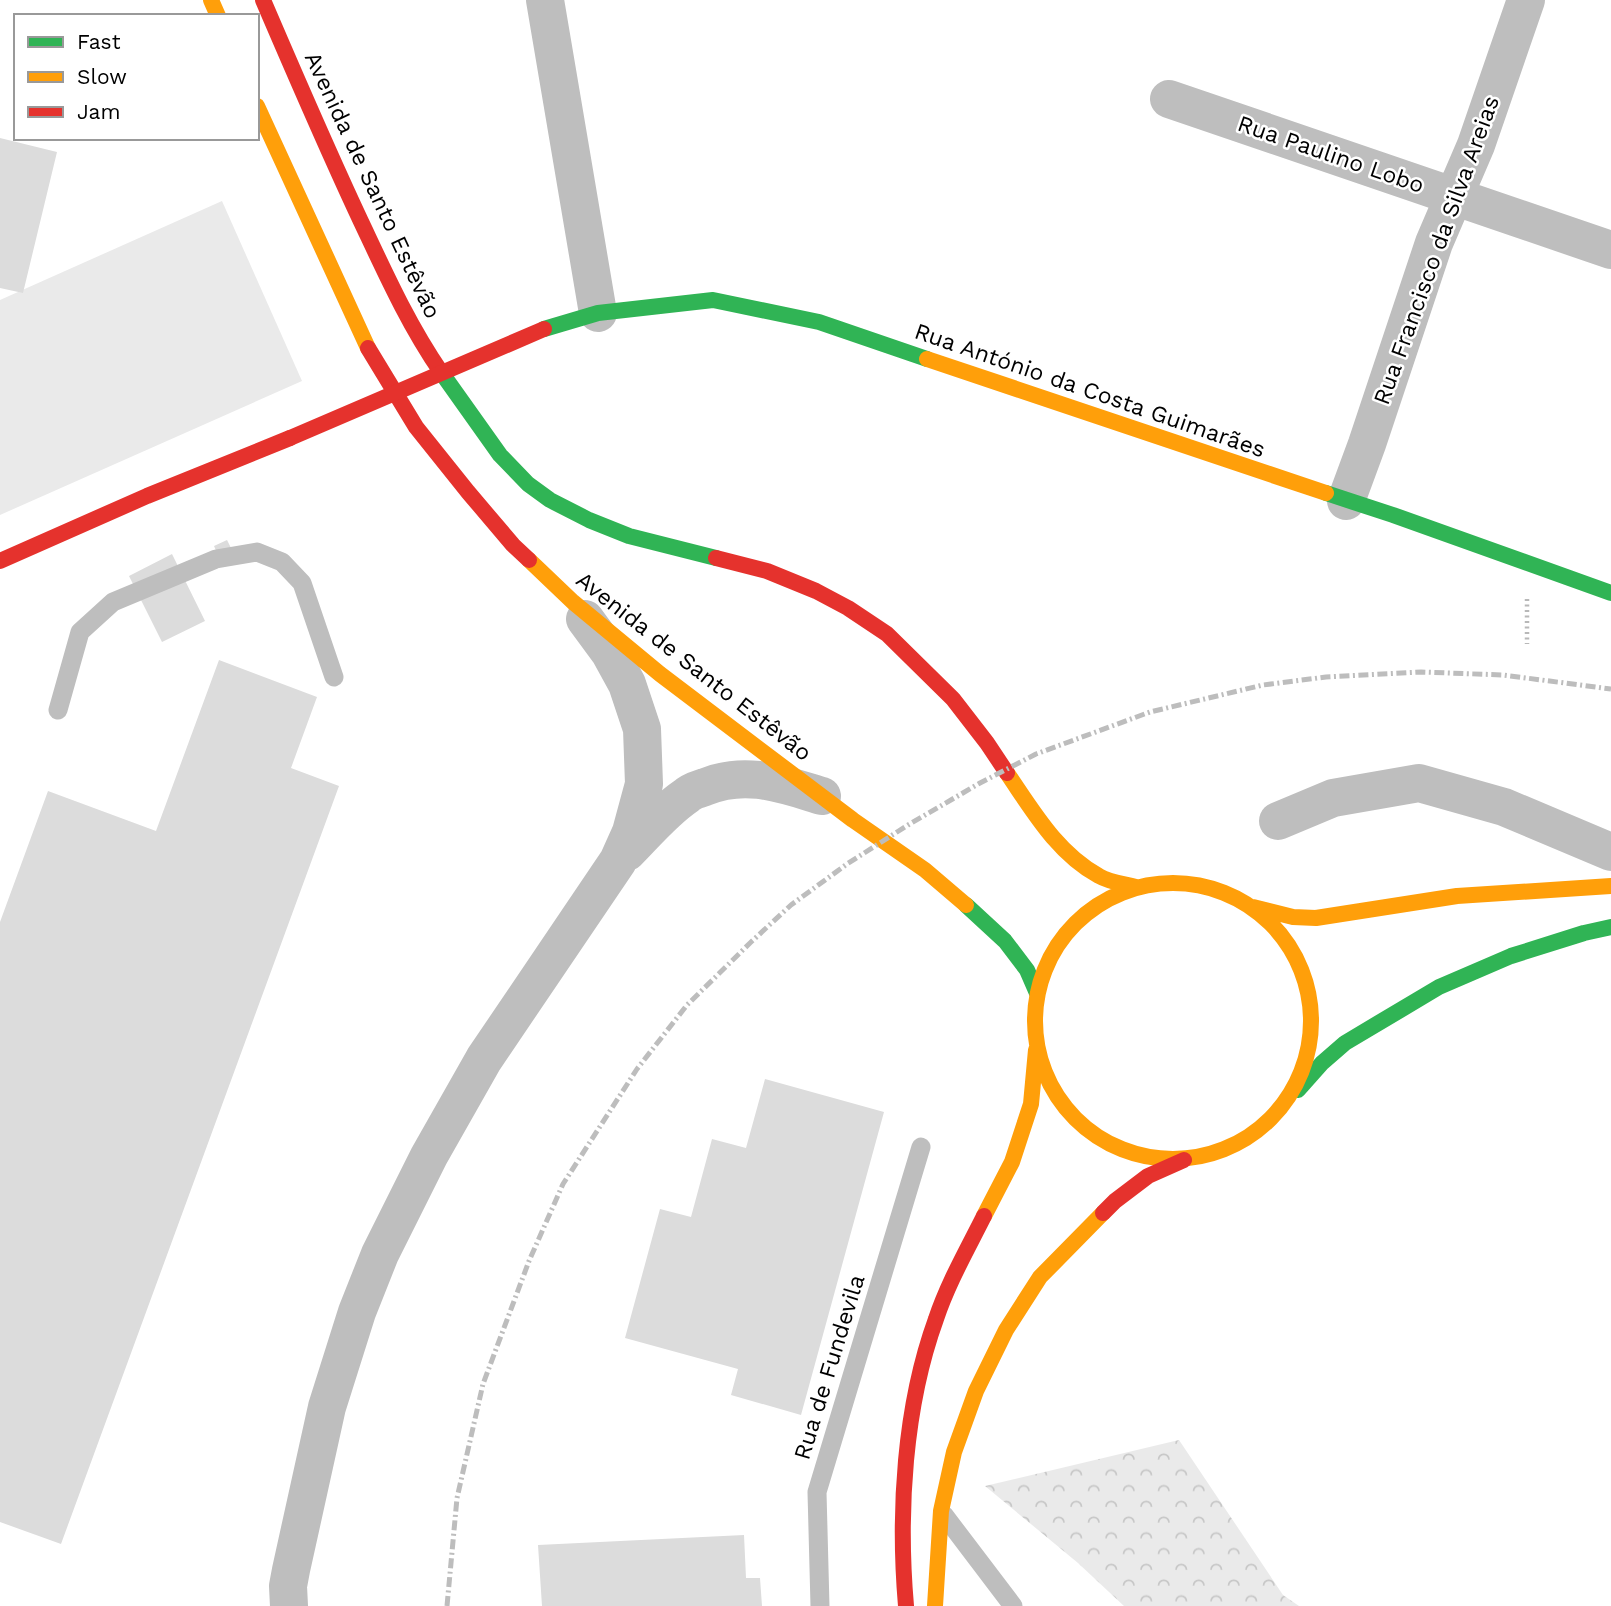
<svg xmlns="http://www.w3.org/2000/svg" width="1611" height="1606" font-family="'Work Sans',sans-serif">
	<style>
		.forest { fill: url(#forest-crowns) }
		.pitch { fill: #eaeaea }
		.building { fill: #dcdcdc }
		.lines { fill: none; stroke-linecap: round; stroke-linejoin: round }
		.path { stroke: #b8b8b8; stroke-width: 4.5; stroke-dasharray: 2 3.5; stroke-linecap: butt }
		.lane { stroke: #bebebe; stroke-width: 19 }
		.street { stroke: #bebebe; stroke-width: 38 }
		.fast { stroke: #30b455; stroke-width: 16 }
		.slow { stroke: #ff9f0a; stroke-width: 16 }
		.jam { stroke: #e5322d; stroke-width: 16 }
		.rail { stroke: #bdbdbd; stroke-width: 5; stroke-dasharray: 10 3.5 2 3.5; stroke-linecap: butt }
		.jam-bridge { stroke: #e5322d; stroke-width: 16 }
		.labels { text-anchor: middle; stroke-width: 5; stroke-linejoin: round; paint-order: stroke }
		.street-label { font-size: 23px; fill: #000; stroke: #fff }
	</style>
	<defs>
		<pattern id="forest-crowns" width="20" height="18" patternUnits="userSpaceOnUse" patternTransform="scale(1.75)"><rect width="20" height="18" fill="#eaeaea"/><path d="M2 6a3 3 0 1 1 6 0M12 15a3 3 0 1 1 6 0" fill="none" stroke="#c7c7c7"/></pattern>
	</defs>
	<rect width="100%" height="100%" fill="#fff"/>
	<!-- forest -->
	<path class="forest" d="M1179 1440 1283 1595 1299 1606H1124L1078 1563 985 1486Z"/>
	<!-- pitch -->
	<path class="pitch" d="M222 201 302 381 0 515V300Z"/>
	<!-- building -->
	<path class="building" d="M0 138 57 152 23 293 0 288Z
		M227 540 231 548 218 555 214 546Z
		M172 554 205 621 162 642 129 576Z
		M219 660 317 697 291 768 339 786 61 1544 0 1522V922L48 791 156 831Z
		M765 1079 884 1112 801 1415 731 1395 738 1369 625 1338 660 1209 691 1217 712 1139 746 1148Z
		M744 1535 746 1578H760L762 1606H542L538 1545Z"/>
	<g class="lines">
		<!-- path -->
		<path class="path" d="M1527 599V644"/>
		<!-- lane -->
		<path class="lane" d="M58 710 80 632 113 602 216 559 257 552 282 562 302 583 334 677
			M944 1515 1013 1606
			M820 1606 817 1492 921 1147"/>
		<!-- street -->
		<path class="street" d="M545 0 598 313
			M1169 99 1611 250
			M1346 501 1367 444 1434 243 1476 145 1526 0
			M1278 821 1333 798 1419 783 1504 807 1611 852
			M627 852C646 833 664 811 686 796 691 791 699 789 705 787 746 770 782 784 822 796
			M289 1606 288 1586 291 1570 327 1407 357 1312 380 1254 429 1156 484 1059 618 861 631 832 644 784 642 729 627 684 610 653 585 619"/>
		<!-- fast -->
		<path class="fast" d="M544 329 598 313 713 300 819 322 927 359
			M441 372 500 455 528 484 550 500 589 520 629 536 716 558
			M1326 493 1393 515 1611 593
			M966 905 1005 941 1027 970 1037 993
			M1298 1090 1322 1063 1345 1043 1439 987 1511 956 1584 933 1611 927"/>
		<!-- slow -->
		<path class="slow" d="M211 0 218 16
			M257 106 368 348
			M927 359 1326 493
			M529 560 573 602 660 674 853 820 925 870 966 905
			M1007 773C1033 811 1057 853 1099 876 1109 882 1124 884 1136 887
			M1035 1021a138 138 0 1 1 276 0a138 138 0 1 1-276 0Z
			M1253 907 1293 917 1316 918 1457 896 1611 886
			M984 1216 1012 1162 1031 1104 1036 1050
			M935 1606 941 1511 954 1452 976 1391 1006 1330 1040 1277 1103 1213"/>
		<!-- jam -->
		<path class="jam" d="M263 0C296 77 329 154 365 230 388 279 410 327 441 372
			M368 348 416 427 468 492 513 545 529 560
			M716 558 767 571 816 591 848 608 887 634 953 699 987 743 1007 773
			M0 561 147 496 290 438
			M1103 1213 1115 1201 1148 1176 1184 1160
			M906 1606C898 1513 904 1407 936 1319 948 1283 967 1250 984 1216"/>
		<!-- rail -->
		<path class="rail" d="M447 1606 457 1498 483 1384 529 1261 563 1184 637 1069 687 1005 750 943 791 905 847 864 908 825 980 783 1036 754 1150 712 1263 685 1326 677 1421 672 1503 675 1611 689"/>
		<!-- jam-bridge -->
		<path class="jam-bridge" d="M290 438 544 329"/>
	</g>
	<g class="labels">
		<!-- street labels -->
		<g class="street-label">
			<text transform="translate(1331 154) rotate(19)" y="8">Rua Paulino Lobo</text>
			<text transform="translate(373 185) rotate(65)" y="8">Avenida de Santo Estêvão</text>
			<text transform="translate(1436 250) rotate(-70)" y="8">Rua Francisco da Silva Areias</text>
			<text transform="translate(1090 390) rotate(19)" y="8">Rua António da Costa Guimarães</text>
			<text transform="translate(694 666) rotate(38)" y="8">Avenida de Santo Estêvão</text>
			<text transform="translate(829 1367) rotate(-73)" y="8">Rua de Fundevila</text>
		</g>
	</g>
	<!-- legend -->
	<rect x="14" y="14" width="245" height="126" fill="#ffffff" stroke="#999999" stroke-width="2"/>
	<rect x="28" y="37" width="35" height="10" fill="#30b455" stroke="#999999" stroke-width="2"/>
	<text x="77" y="49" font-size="21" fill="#000000">Fast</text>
	<rect x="28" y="72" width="35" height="10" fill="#ff9f0a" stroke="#999999" stroke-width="2"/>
	<text x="77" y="84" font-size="21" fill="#000000">Slow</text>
	<rect x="28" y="107" width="35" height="10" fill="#e5322d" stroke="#999999" stroke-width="2"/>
	<text x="77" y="119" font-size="21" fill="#000000">Jam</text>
</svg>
